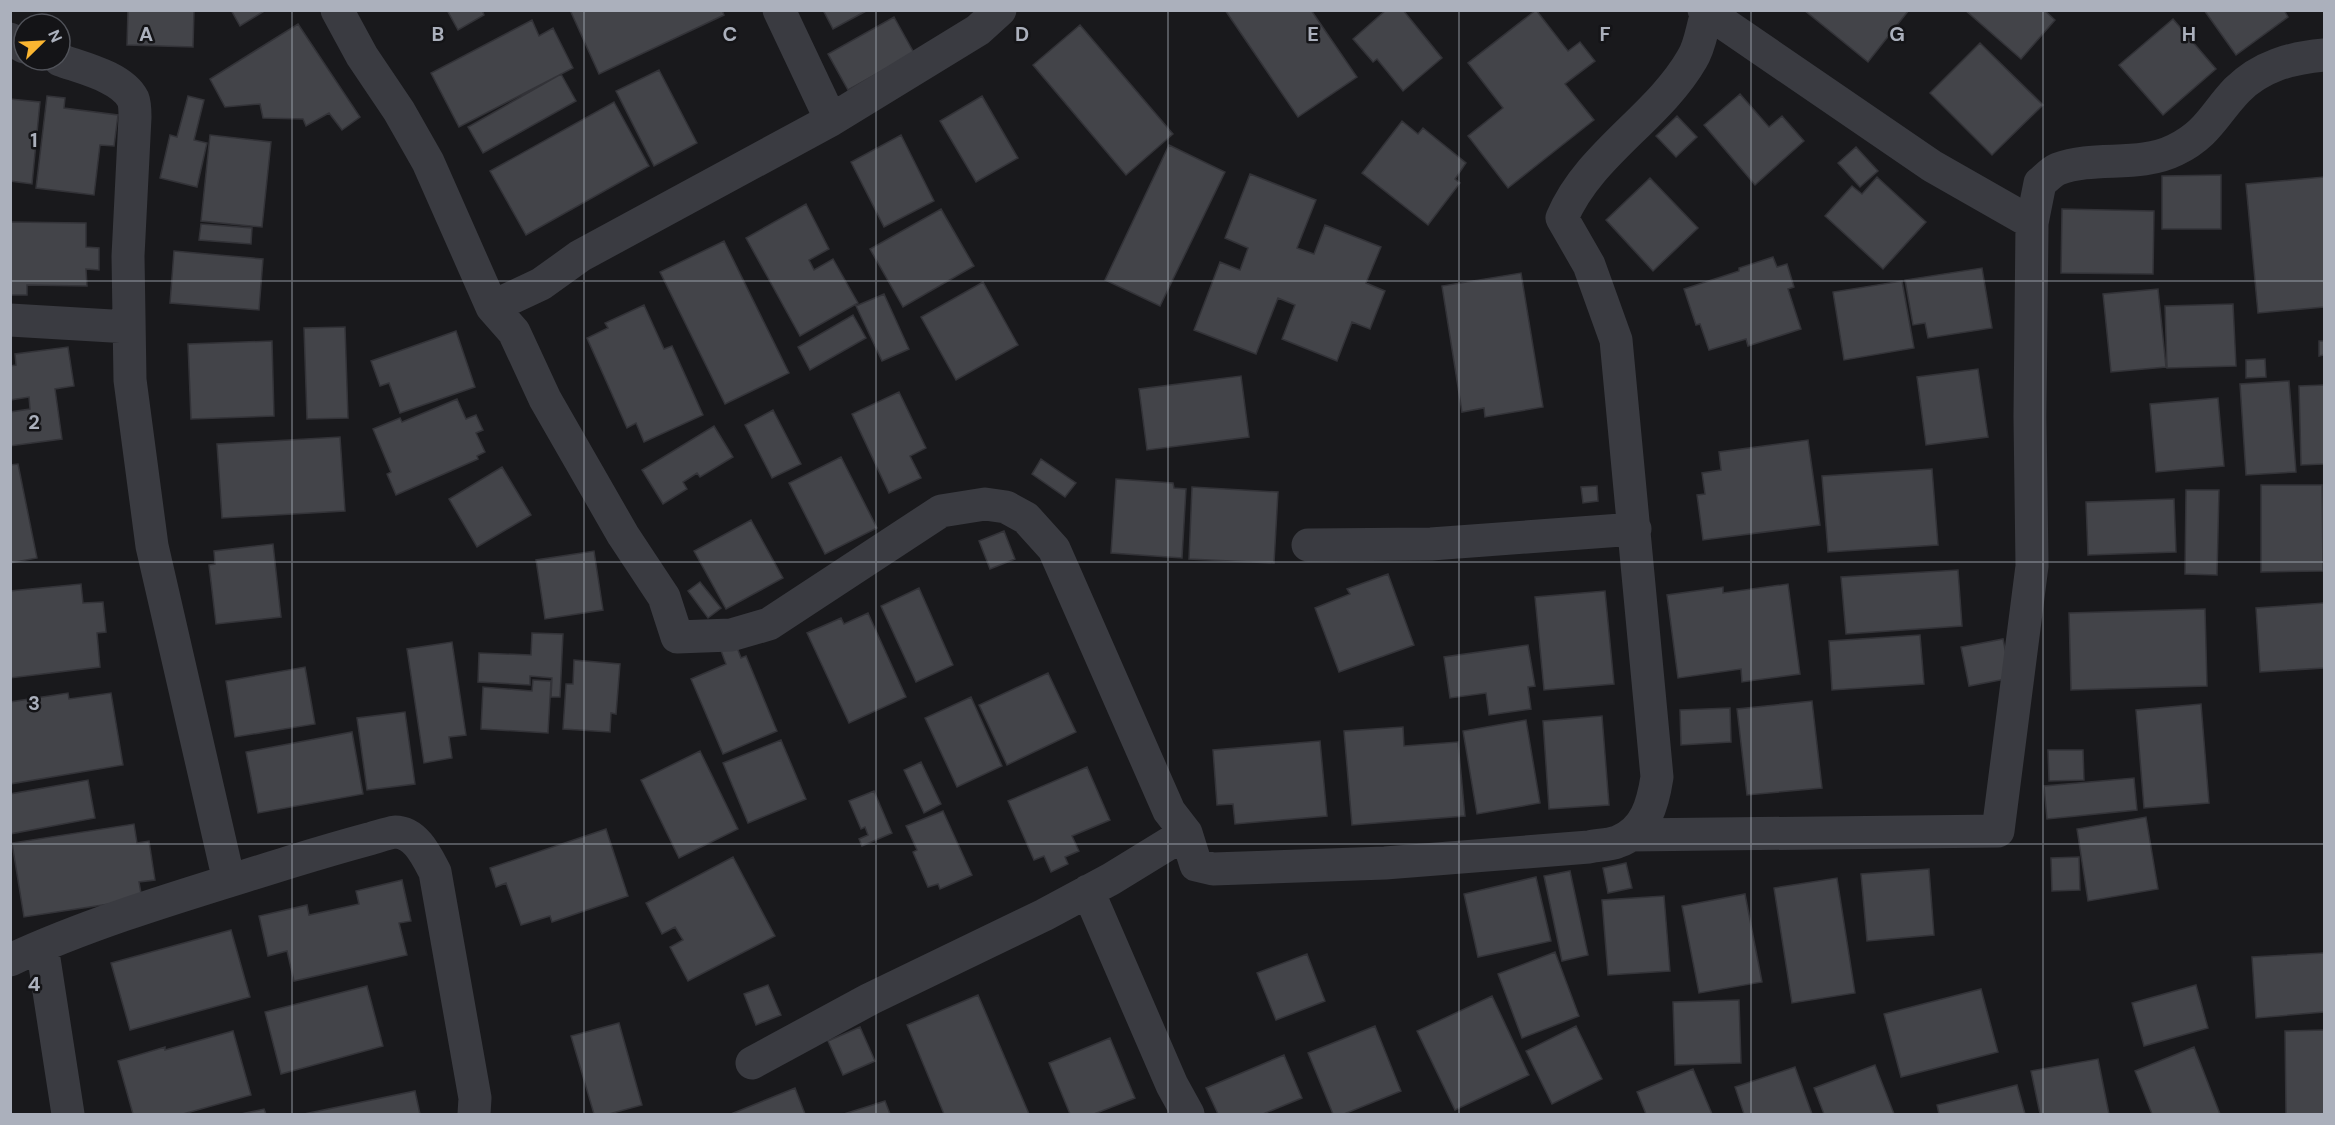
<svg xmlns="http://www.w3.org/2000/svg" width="2335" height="1125" font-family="'DM Sans',sans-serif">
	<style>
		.building { fill: #434449; stroke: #333338; stroke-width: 1.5 }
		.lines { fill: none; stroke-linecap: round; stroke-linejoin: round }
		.minor { stroke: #3a3b41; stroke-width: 33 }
		.grid { fill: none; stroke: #abb0bc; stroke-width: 1.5; stroke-opacity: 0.55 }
		.grid-label { font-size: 20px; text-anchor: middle; font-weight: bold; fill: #abb0bc; stroke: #141417; stroke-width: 5; stroke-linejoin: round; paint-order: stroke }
	</style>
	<rect width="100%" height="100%" fill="#19191c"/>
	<!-- building -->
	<path class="building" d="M128 10H194L193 47 127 45Z
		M231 10H266L240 26Z
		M447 10H482L484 15 458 30Z
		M570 10H722L724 15 599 74Z
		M823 10H868L833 29Z
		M1225 10H1311L1357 77 1298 117Z
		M1386 10H1403L1442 58 1403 91 1377 59 1373 62 1353 39Z
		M1536 10 1568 51 1580 42 1595 61 1565 84 1594 120 1508 188 1468 136 1503 108 1468 63Z
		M1804 10H1909L1868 62Z
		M1965 10H2044L2055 20 2021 59Z
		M2204 10H2284L2288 17 2236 55Z
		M894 17 914 53 848 90 828 54Z
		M2173 19 2216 69 2163 115 2119 65Z
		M532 20 539 36 553 28 573 68 459 127 431 73Z
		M298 24 360 117 342 130 329 113 306 126 303 119 263 118 260 104 225 107 210 79Z
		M1080 25 1173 134 1126 175 1033 65Z
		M1980 43 2043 105 1992 155 1930 93Z
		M659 70 697 143 654 166 616 91Z
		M561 74 576 101 483 153 468 127Z
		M1740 94 1769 127 1782 116 1804 141 1755 185 1704 125Z
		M47 96 65 98 64 108 118 115 114 146 100 145 94 195 36 188Z
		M188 96 204 100 194 140 207 143 197 187 160 178 170 135 177 137Z
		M982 96 1018 158 976 182 940 121Z
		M10 99 40 102 32 184 10 181Z
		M614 102 649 166 526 235 490 171Z
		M1677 116 1697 137 1676 157 1656 136Z
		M1402 121 1418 134 1423 128 1466 163 1455 179 1460 183 1428 225 1362 173Z
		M210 135 271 142 262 227 201 221Z
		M901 135 934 201 884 227 851 162Z
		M1169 145 1225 172 1160 306 1105 280Z
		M1856 147 1878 171 1860 187 1838 163Z
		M1250 174 1316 200 1297 248 1314 254 1325 225 1381 247 1366 283 1385 291 1370 329 1352 322 1337 361 1282 339 1295 305 1278 298 1256 354 1194 330 1220 262 1240 270 1248 248 1225 238Z
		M2221 175V229H2162V176Z
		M1877 177 1926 222 1883 269 1825 216 1852 186 1862 194Z
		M2324 177V307L2258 313 2246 184Z
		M1650 178 1698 228 1653 271 1606 220Z
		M806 204 829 249 809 260 814 270 833 259 858 303 800 336 746 238Z
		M941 209 974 266 903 307 870 249Z
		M2062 209 2154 211 2153 274 2061 273Z
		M10 222 86 223V247L99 248V270L86 269 87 286 27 285V295H10Z
		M201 224 252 228 251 244 199 240Z
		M724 241 789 373 725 404 660 272Z
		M174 251 263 259 259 310 170 303Z
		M1773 257 1777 267 1787 264 1794 287 1788 289 1801 329 1748 346 1746 339 1709 350 1700 324 1696 325 1684 289 1739 271V268Z
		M1982 268 1992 328 1928 338 1925 323 1913 325 1905 280Z
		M1521 273 1543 407 1485 417 1484 408 1462 412 1442 286Z
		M1902 281 1914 348 1844 360 1833 292Z
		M983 282 1018 345 956 380 921 317Z
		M2158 289 2166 367 2111 372 2103 294Z
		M884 294 909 349 882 361 856 306Z
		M2233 304 2236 366 2167 368 2165 306Z
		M644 305 664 349 672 346 703 415 644 442 636 423 627 428 587 338 608 328 605 323Z
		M853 315 866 338 810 370 798 347Z
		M345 327 348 418 307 419 304 328Z
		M456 331 475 387 400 413 389 383 380 386 371 361Z
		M272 341 274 416 191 419 188 344Z
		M2319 341H2324V355L2319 356Z
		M68 347 74 386 55 389 62 439 10 446V412L30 409 29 397 10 400V366L16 365 15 354Z
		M2265 359 2266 377 2246 378V360Z
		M1978 369 1988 437 1926 445 1917 377Z
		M1241 376 1249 437 1147 450 1139 389Z
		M2289 381 2296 472 2246 475 2240 384Z
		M2324 385V464L2301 465 2299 386Z
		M899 392 926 448 910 456 921 478 889 493 852 414Z
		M2218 398 2224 466 2156 472 2150 404Z
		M457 399 466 419 476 415 483 430 476 433 485 452 477 456 478 459 396 495 387 474 391 472 373 429 400 418 402 422Z
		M773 410 801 464 772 478 745 425Z
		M714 426 733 457 700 477 697 473 683 482 687 489 663 504 642 470Z
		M340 437 345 511 222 518 217 444Z
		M1808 440 1820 525 1703 540 1697 495 1705 494 1702 473 1721 470 1719 452Z
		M841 457 877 528 825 554 789 483Z
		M1041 459 1076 483 1065 497 1032 474Z
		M18 464 37 558 10 563V465Z
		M502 467 531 515 477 547 449 499Z
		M1932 469 1938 545 1828 552 1822 476Z
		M1116 479 1173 483 1174 488 1186 489 1182 558 1111 553Z
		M2261 485H2322L2323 571 2261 572Z
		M1597 486 1598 501 1583 503 1581 487Z
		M1192 487 1278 492 1274 563 1189 559Z
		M2186 490H2219L2217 575 2185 574Z
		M2174 499 2176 552 2088 555 2086 502Z
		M751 520 783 578 726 609 694 551Z
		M1004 531 1015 559 990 569 979 541Z
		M273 544 281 617 216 624 209 565 215 564 214 551Z
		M594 551 603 610 545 619 536 560Z
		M1958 570 1962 626 1846 634 1841 577Z
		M1388 574 1414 645 1339 672 1315 608 1350 594 1347 589Z
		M700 582 721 608 708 618 688 591Z
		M81 584 83 603 103 602 106 632 97 633 100 667 10 678V591Z
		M1788 584 1800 674 1742 682 1741 669 1678 678 1667 595 1723 587V593Z
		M919 588 953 665 916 682 881 606Z
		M1605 591 1614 684 1544 690 1535 597Z
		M2324 603V668L2260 672 2256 608Z
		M2205 609 2207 686 2071 690 2069 613Z
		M868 613 906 697 849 723 807 633 841 618 844 624Z
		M532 633 563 634 560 697H551L552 678 530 676V685L478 682 479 653 531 655Z
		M1920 635 1924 684 1832 690 1829 641Z
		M2003 639 2011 678 1969 686 1961 647Z
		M452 642 466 735 449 737 452 758 424 763 407 649Z
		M735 642 741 658 746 656 777 731 723 754 691 679 726 664 720 648Z
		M1528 645 1535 686 1528 687 1531 709 1489 715 1486 693 1450 698 1444 657Z
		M574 660 620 664 616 714 611 713 610 732 563 729 566 684H573Z
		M305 667 315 724 235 737 226 681Z
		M1048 673 1076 732 1007 765 979 705Z
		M533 680 551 681 548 733 481 729 483 687 532 691Z
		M68 693 69 699 111 693 123 765 10 784V702Z
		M971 697 1002 766 957 787 925 718Z
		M1812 701 1822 788 1747 795 1737 709Z
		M2201 704 2209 803 2144 808 2136 710Z
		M1730 708 1731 742 1681 745 1680 710Z
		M405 712 415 784 367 790 357 718Z
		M1602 716 1609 805 1549 809 1543 721Z
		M1526 720 1540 803 1477 814 1463 731Z
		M1403 727 1404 746 1458 742 1465 816 1352 825 1344 731Z
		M352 732 363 794 258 813 246 752Z
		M781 740 806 799 748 823 723 763Z
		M1320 741 1327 816 1235 824 1233 804 1217 805 1213 750Z
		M2048 750H2083L2084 780 2049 781Z
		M700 751 738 829 679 858 641 780Z
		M921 762 941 804 924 813 904 770Z
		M1087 767 1110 820 1072 836 1079 851 1065 857 1068 864 1051 872 1044 856 1034 860 1008 801Z
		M2134 778 2137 810 2047 819 2044 786Z
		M88 780 95 818 10 834V794Z
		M874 791 892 833 862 846 859 839 868 835 865 827 861 829 849 801Z
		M943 811 972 875 940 889 938 884 928 887 913 852 917 850 906 826Z
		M2146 817 2158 889 2088 901 2077 829Z
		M134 824 137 843 149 841 155 880 139 882 142 899 24 917 12 843Z
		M606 829 628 896 552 922 550 916 521 925 506 883 496 887 490 868Z
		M733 857 775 936 688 981 670 947 683 940 675 927 662 934 646 903Z
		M2079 857 2080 890 2052 891 2051 858Z
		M1626 863 1632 888 1608 893 1603 868Z
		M1929 869 1934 935 1867 941 1861 874Z
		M1570 871 1588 955 1562 961 1544 876Z
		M1536 877 1551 941 1478 957 1464 894Z
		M1837 878 1855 993 1792 1003 1774 888Z
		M402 880 411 921 399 923 407 955 294 981 287 951 268 956 259 916 307 905 309 915 359 904 356 891Z
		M1745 894 1762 982 1699 993 1682 906Z
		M1664 896 1670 971 1608 975 1602 900Z
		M231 930 250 997 130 1030 111 963Z
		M1555 952 1579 1016 1522 1038 1498 974Z
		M2324 953V1012L2256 1018 2252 957Z
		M1307 954 1325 1001 1276 1020 1257 973Z
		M768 985 781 1015 756 1025 744 994Z
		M2196 985 2208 1028 2144 1046 2132 1003Z
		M367 986 383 1046 281 1074 265 1012Z
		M1981 989 1998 1052 1901 1077 1884 1014Z
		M978 995 1029 1114H944L907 1025Z
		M1492 996 1529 1075 1455 1110 1417 1031Z
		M1739 1000 1741 1063 1675 1065 1673 1002Z
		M619 1023 642 1105 609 1114H594L571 1036Z
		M1375 1026 1401 1091 1344 1114H1333L1308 1053Z
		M1576 1026 1602 1079 1552 1104 1526 1051Z
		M860 1027 875 1061 843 1075 828 1041Z
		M2324 1030V1114H2286L2285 1031Z
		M233 1031 251 1095 183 1114H133L118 1061 165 1047V1050Z
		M1110 1038 1135 1098 1094 1114H1070L1049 1063Z
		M2194 1047 2220 1114H2152L2135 1071Z
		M1284 1055 1302 1098 1263 1114H1218L1206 1088Z
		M2098 1059 2109 1114H2040L2031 1071Z
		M1875 1065 1894 1114H1824L1814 1088Z
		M1795 1067 1812 1114H1744L1735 1087Z
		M1693 1069 1712 1114H1646L1637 1092Z
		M2017 1085 2025 1114H1939L1937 1105Z
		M795 1088 805 1114H731Z
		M415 1091 420 1114H304Z
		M885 1101 890 1114H844Z
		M264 1109 266 1114H241Z"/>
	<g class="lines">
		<!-- minor -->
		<path class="minor" d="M337 10 362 56 399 111 428 162 492 307 514 332 545 399 623 535 664 597 677 637 731 635 769 624 941 511 985 504 1006 507 1026 518 1054 549 1169 811 1186 833 1196 865 1213 869 1385 863 1589 847C1598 845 1609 845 1617 842 1646 832 1653 803 1657 777L1616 340 1589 265 1562 218C1589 154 1658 118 1692 59 1701 45 1702 26 1708 10
			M779 10 831 120
			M1704 10 1932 166 2032 223
			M10 39 24 47
			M60 60C82 68 122 77 133 99 135 104 135 112 135 117L128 256 130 380 152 546 229 881
			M492 307 541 284 580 256 831 120 978 30 1000 10
			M10 320 129 327
			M1308 545 1431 544 1635 529
			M1630 835 1998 831 2032 566 2030 417 2032 223 2040 183C2045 179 2051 172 2058 169 2095 155 2139 168 2175 150 2208 134 2214 114 2237 90 2261 66 2291 58 2324 55
			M1088 891 1172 1085 1188 1114
			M42 946 68 1114
			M10 960C98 919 198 891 290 862 316 854 343 846 369 839 377 837 387 833 395 832 416 832 427 857 435 872L475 1098 474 1114
			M752 1063 870 999 1044 915 1111 879 1186 833"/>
	</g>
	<!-- grid -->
	<path class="grid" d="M292 10V1114M584 10V1114M876 10V1114M1168 10V1114M1459 10V1114M1751 10V1114M2043 10V1114M10 281H2324M10 562H2324M10 844H2324"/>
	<g class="grid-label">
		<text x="146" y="41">A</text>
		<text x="438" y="41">B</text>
		<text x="730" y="41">C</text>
		<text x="1022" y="41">D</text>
		<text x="1313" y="41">E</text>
		<text x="1605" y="41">F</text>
		<text x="1897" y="41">G</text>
		<text x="2189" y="41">H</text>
		<text x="34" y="147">1</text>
		<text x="34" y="429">2</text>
		<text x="34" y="710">3</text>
		<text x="34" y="991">4</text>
	</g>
	<!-- border -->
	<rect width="2335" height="1125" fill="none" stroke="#abb0bc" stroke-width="24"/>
	<!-- north arrow -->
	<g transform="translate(42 42) rotate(66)"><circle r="28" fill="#141417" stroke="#505259" stroke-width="1.5"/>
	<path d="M0-4.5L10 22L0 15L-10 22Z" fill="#fbb631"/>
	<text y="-9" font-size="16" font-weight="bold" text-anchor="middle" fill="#abb0bc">N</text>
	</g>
</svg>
